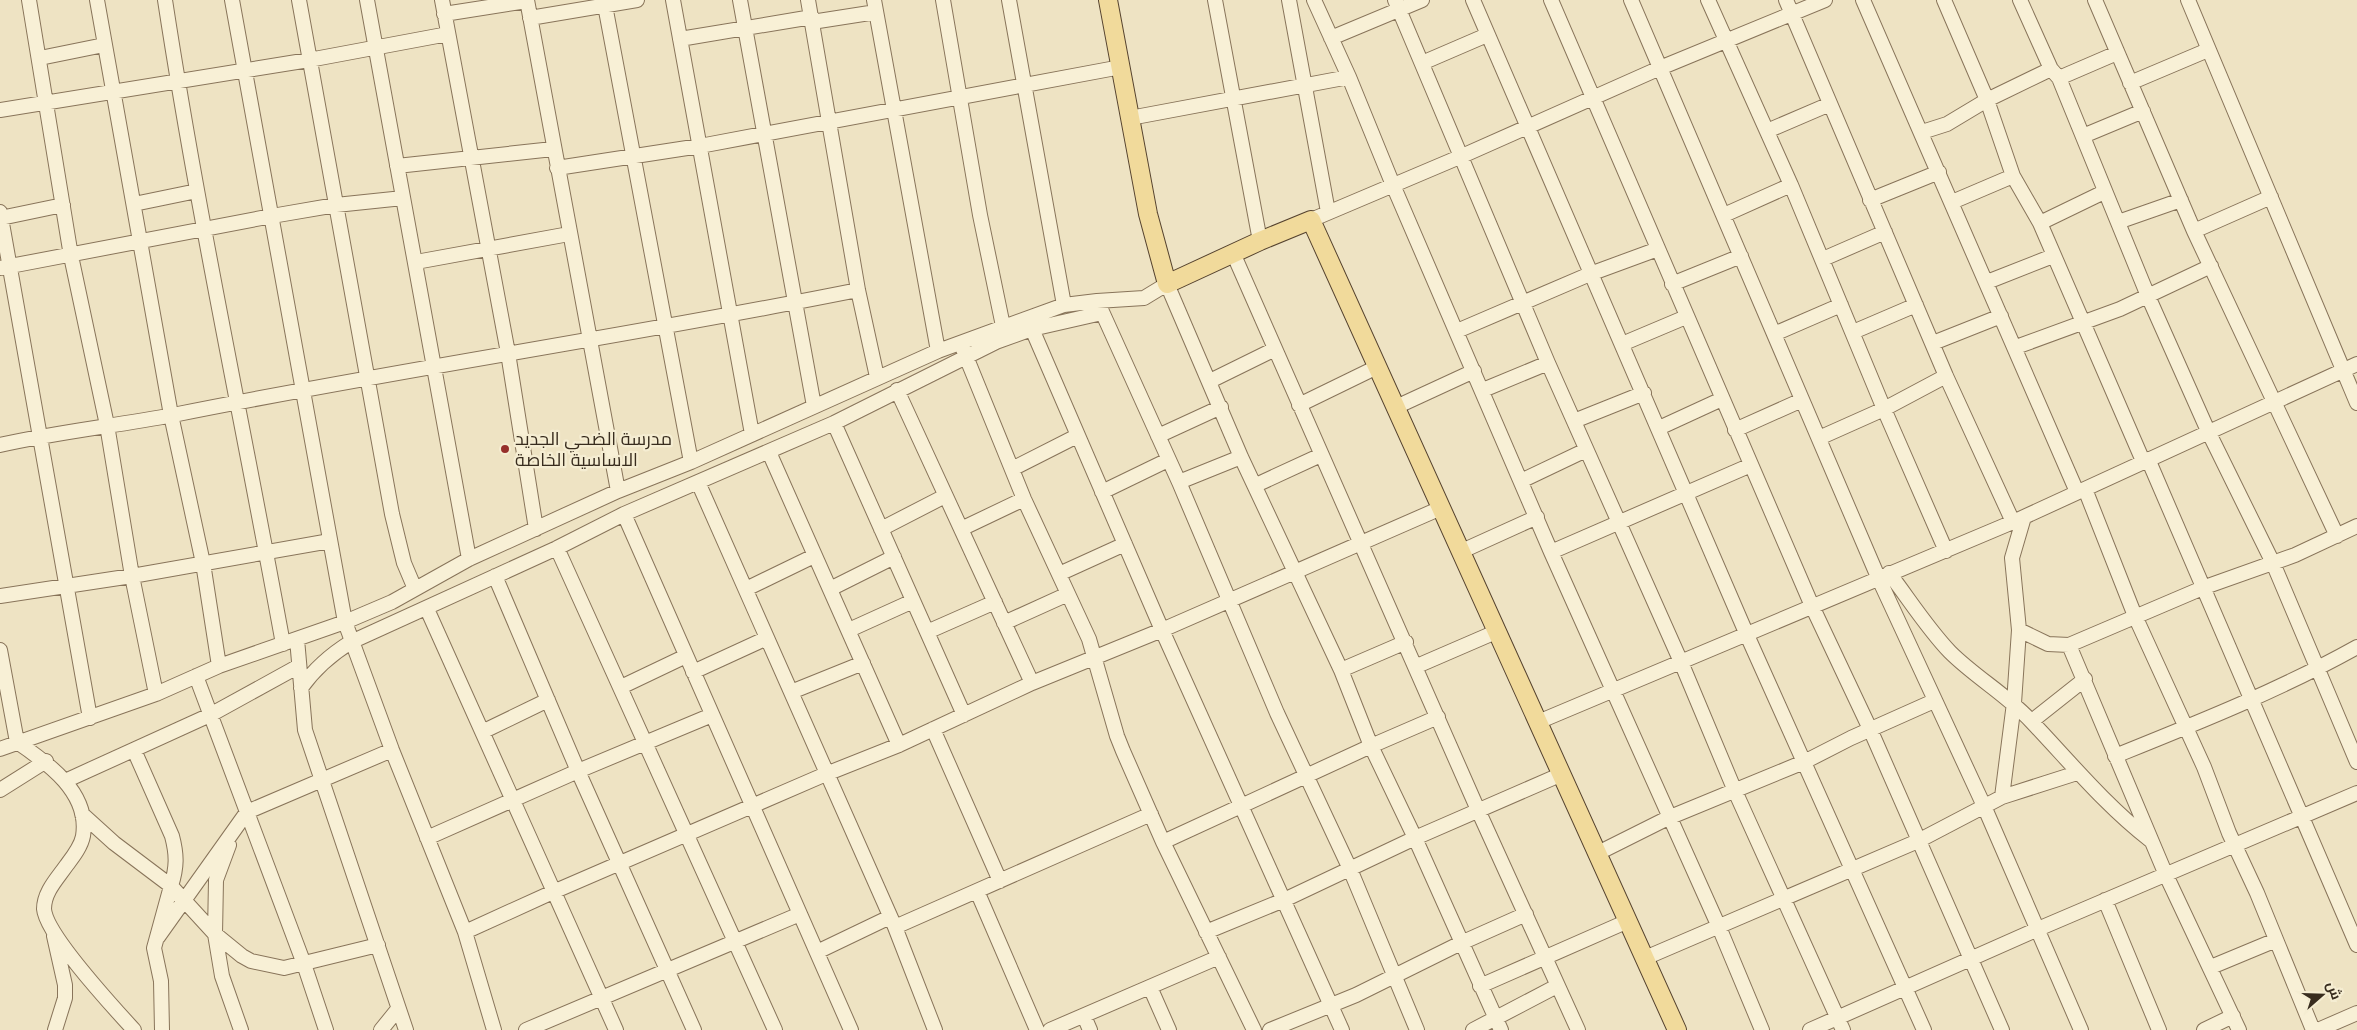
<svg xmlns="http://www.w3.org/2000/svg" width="2357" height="1030" font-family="'Roboto Serif',Cairo,serif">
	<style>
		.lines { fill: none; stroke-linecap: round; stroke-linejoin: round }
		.minor-casing { stroke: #88745a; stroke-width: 16 }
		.major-casing { stroke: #55422e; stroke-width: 20 }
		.minor { stroke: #f8f0d6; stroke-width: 14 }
		.major { stroke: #f1da9b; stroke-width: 18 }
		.poi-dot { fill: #962f2a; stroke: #f5edd2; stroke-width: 2 }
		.labels { text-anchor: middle; stroke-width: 4.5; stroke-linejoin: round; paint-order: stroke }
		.poi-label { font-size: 18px; fill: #382c1e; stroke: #f5edd2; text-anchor: start }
	</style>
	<rect width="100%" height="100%" fill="#eee3c3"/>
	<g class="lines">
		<defs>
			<path id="minor" d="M29 0 71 256 107 425 132 576 156 694
				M97 0 171 415 203 563 219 666
				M165 0C198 216 244 429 283 644
				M232 0 345 622 392 750 465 932 494 1030
				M299 0 392 514 404 563 415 589
				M367 0 469 559
				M442 0 508 353 536 529
				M527 0 618 491
				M604 0 691 462
				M673 0 752 434
				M740 0 814 406
				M808 0 858 290 877 377
				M874 0 938 351
				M943 0 980 215 1003 326
				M1009 0 1064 305
				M1215 0 1260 241
				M1289 0 1328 212
				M1314 0 1349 77 1393 185 1551 552 1719 927 1762 1030
				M1395 0 1548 363 1681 662 1735 791 1843 1030
				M1473 0 1747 635 1924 1030
				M1551 0 1812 606 1870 729 2002 1030
				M1631 0 1878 577 1984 806 2081 1030
				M1708 0 1791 185 1884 409 1946 551
				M1786 0 1946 376 2013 522
				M1863 0 2077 492
				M1944 0 1987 100 2013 176 2040 223 2143 461
				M2020 0 2051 69 2059 78 2148 296 2208 431 2273 563 2357 762
				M2095 0 2194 231 2337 536
				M2188 0 2357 403
				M444 14 527 1
				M530 18 637 0
				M812 22 876 12
				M1331 38 1422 0
				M680 39 812 17
				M40 58 104 45
				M1422 63 1487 35
				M2059 78 2117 53
				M2130 83 2208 50
				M0 110 309 60 448 34
				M1130 118 1349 77
				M1767 131 1830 104
				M1922 132 1947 124 1987 100 2051 69
				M2083 136 2143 111
				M397 166 553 149
				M557 168 700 146 1121 67
				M1870 200 1939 172
				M1952 202 2013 176
				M134 204 197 191
				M0 212 90 718
				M1724 215 1791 185
				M1 218 63 205
				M1311 220 1462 156 1660 68 1825 0
				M2118 222 2181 200
				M2040 223 2104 192
				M2194 231 2271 197
				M1233 253 1478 810 1578 1030
				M1823 259 1885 232
				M416 262 569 234
				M0 268 272 216 336 205 403 198
				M1987 282 2053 256
				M1672 284 1741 256
				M1099 305 1179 482 1277 713 1350 869 1417 1030
				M1029 322 1162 630 1342 1030
				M1457 331 1590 274 1658 249
				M1853 332 1916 305
				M1774 334 1841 305
				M1933 343 2001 316
				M1622 344 1686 317
				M2016 347 2120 309 2211 266
				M963 349 1024 499 1089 639 1117 736 1123 751 1163 842 1254 1030
				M1210 381 1275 349
				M897 390 1032 683
				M1483 390 1548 363
				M1299 405 1377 367
				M1396 407 1474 371
				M1574 421 1644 393
				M834 423 964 715
				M1659 428 1722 399
				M1735 430 1802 400
				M1158 436 1221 407
				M1819 438 1884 409 1946 376
				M0 445C57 432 115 426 173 415 400 369 630 336 858 290
				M769 452 899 745
				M2148 459 2357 945
				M1012 469 1077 436
				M1521 481 1586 450
				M698 482 895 927 935 1030
				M1179 482 1241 457
				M1256 485 1321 455
				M2085 489 2135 616 2204 767 2229 833 2257 893 2313 1030
				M1102 492 1168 460
				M624 514 851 1030
				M881 529 945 496
				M961 529 1024 499
				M557 548 775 1030
				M1462 551 1537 517
				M1551 552 1751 465
				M1889 573C1909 599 1927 628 1950 652 1975 677 2007 695 2031 721 2070 762 2105 805 2150 840
				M1059 574 1125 544
				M495 576 578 771 694 1030
				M746 589 814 556
				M830 589 894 557
				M0 596 132 576 330 541
				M427 609 616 1030
				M1004 623 1068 594
				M849 630 913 601
				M2019 630 2048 644 2069 645 2205 587 2295 555 2357 526
				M927 632 995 602
				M297 639 305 730 406 1030
				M2069 645 2166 875 2239 1030
				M0 650 17 742C48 763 90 793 83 836 81 847 72 858 66 866 57 879 44 892 44 909 46 935 115 1009 134 1030
				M1417 666 1498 631
				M1341 670 1406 642
				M693 672 767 638
				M196 676 304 964 326 1030
				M621 687 686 656
				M301 688C315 668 330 655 351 642L557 548 624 514 834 423 996 342 1032 329 1102 313
				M791 692 863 663
				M2032 721 2085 679
				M1538 722 2013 522 2357 364
				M933 729 1000 881
				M484 731 548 700
				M0 749 156 694 219 666 345 622 392 602 469 559 618 491 691 462 938 351 1064 305 1097 301 1144 298 1167 284 1241 457 1341 670 1371 746 1415 838 1501 1030
				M134 750 172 836C177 855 177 867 171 886L215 934 242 956 251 961 284 968 378 945
				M2115 756C2197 723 2280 690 2357 647
				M65 781 210 715 299 666
				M0 790 46 761
				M2002 797 2077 773
				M82 814 114 843 171 886 154 948 161 981 162 1030
				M427 838 578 771 712 715
				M1163 842 1371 746 1438 717
				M229 845 216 880 215 934 222 976 241 1030
				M1598 853 1668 818 1804 762 1851 738 1934 701
				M977 891 1037 1030
				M2105 900 2159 1030
				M895 927 1151 814
				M465 932 553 892 826 774 899 745 1032 683 1162 630 1441 508
				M1206 932 1284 900 1415 838 1562 774
				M54 936 65 985V998L55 1030
				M158 937 247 812 392 750
				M817 952 890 917
				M1645 958 1918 841 2002 797 2014 703 2019 630 2012 558 2024 517
				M2211 967 2276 940
				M1480 986 1628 921
				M1150 987 1169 1030
				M1084 1016 1090 1030
				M381 1030 398 1009
				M526 1030 800 914
				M1050 1030 1219 957
				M1270 1030 1356 995 1461 943 1526 914
				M1473 1030 1557 986
				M1810 1030 2038 929 2357 793
				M2204 1030 2233 1016
				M2318 1030 2357 1013"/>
			<path id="major" d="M1108 0 1148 214 1167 284 1260 241 1311 220 1677 1030"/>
		</defs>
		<!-- minor casing -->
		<use href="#minor" class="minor-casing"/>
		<!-- major casing -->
		<use href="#major" class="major-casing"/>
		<!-- minor -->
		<use href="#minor" class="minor"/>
		<!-- major -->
		<use href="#major" class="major"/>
	</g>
	<!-- markers -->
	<circle class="poi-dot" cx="505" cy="449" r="5"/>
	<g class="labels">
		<!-- poi labels -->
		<g class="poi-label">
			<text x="515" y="445">مدرسة الضحي الجديد<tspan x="515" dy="21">الاساسية الخاصة</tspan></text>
		</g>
	</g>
	<!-- north arrow -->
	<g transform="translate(2322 995) rotate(70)" stroke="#f5edd2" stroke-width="4" paint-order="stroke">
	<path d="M0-4L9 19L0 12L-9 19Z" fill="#382c1e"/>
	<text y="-8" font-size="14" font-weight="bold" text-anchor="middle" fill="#382c1e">ش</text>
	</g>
</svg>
